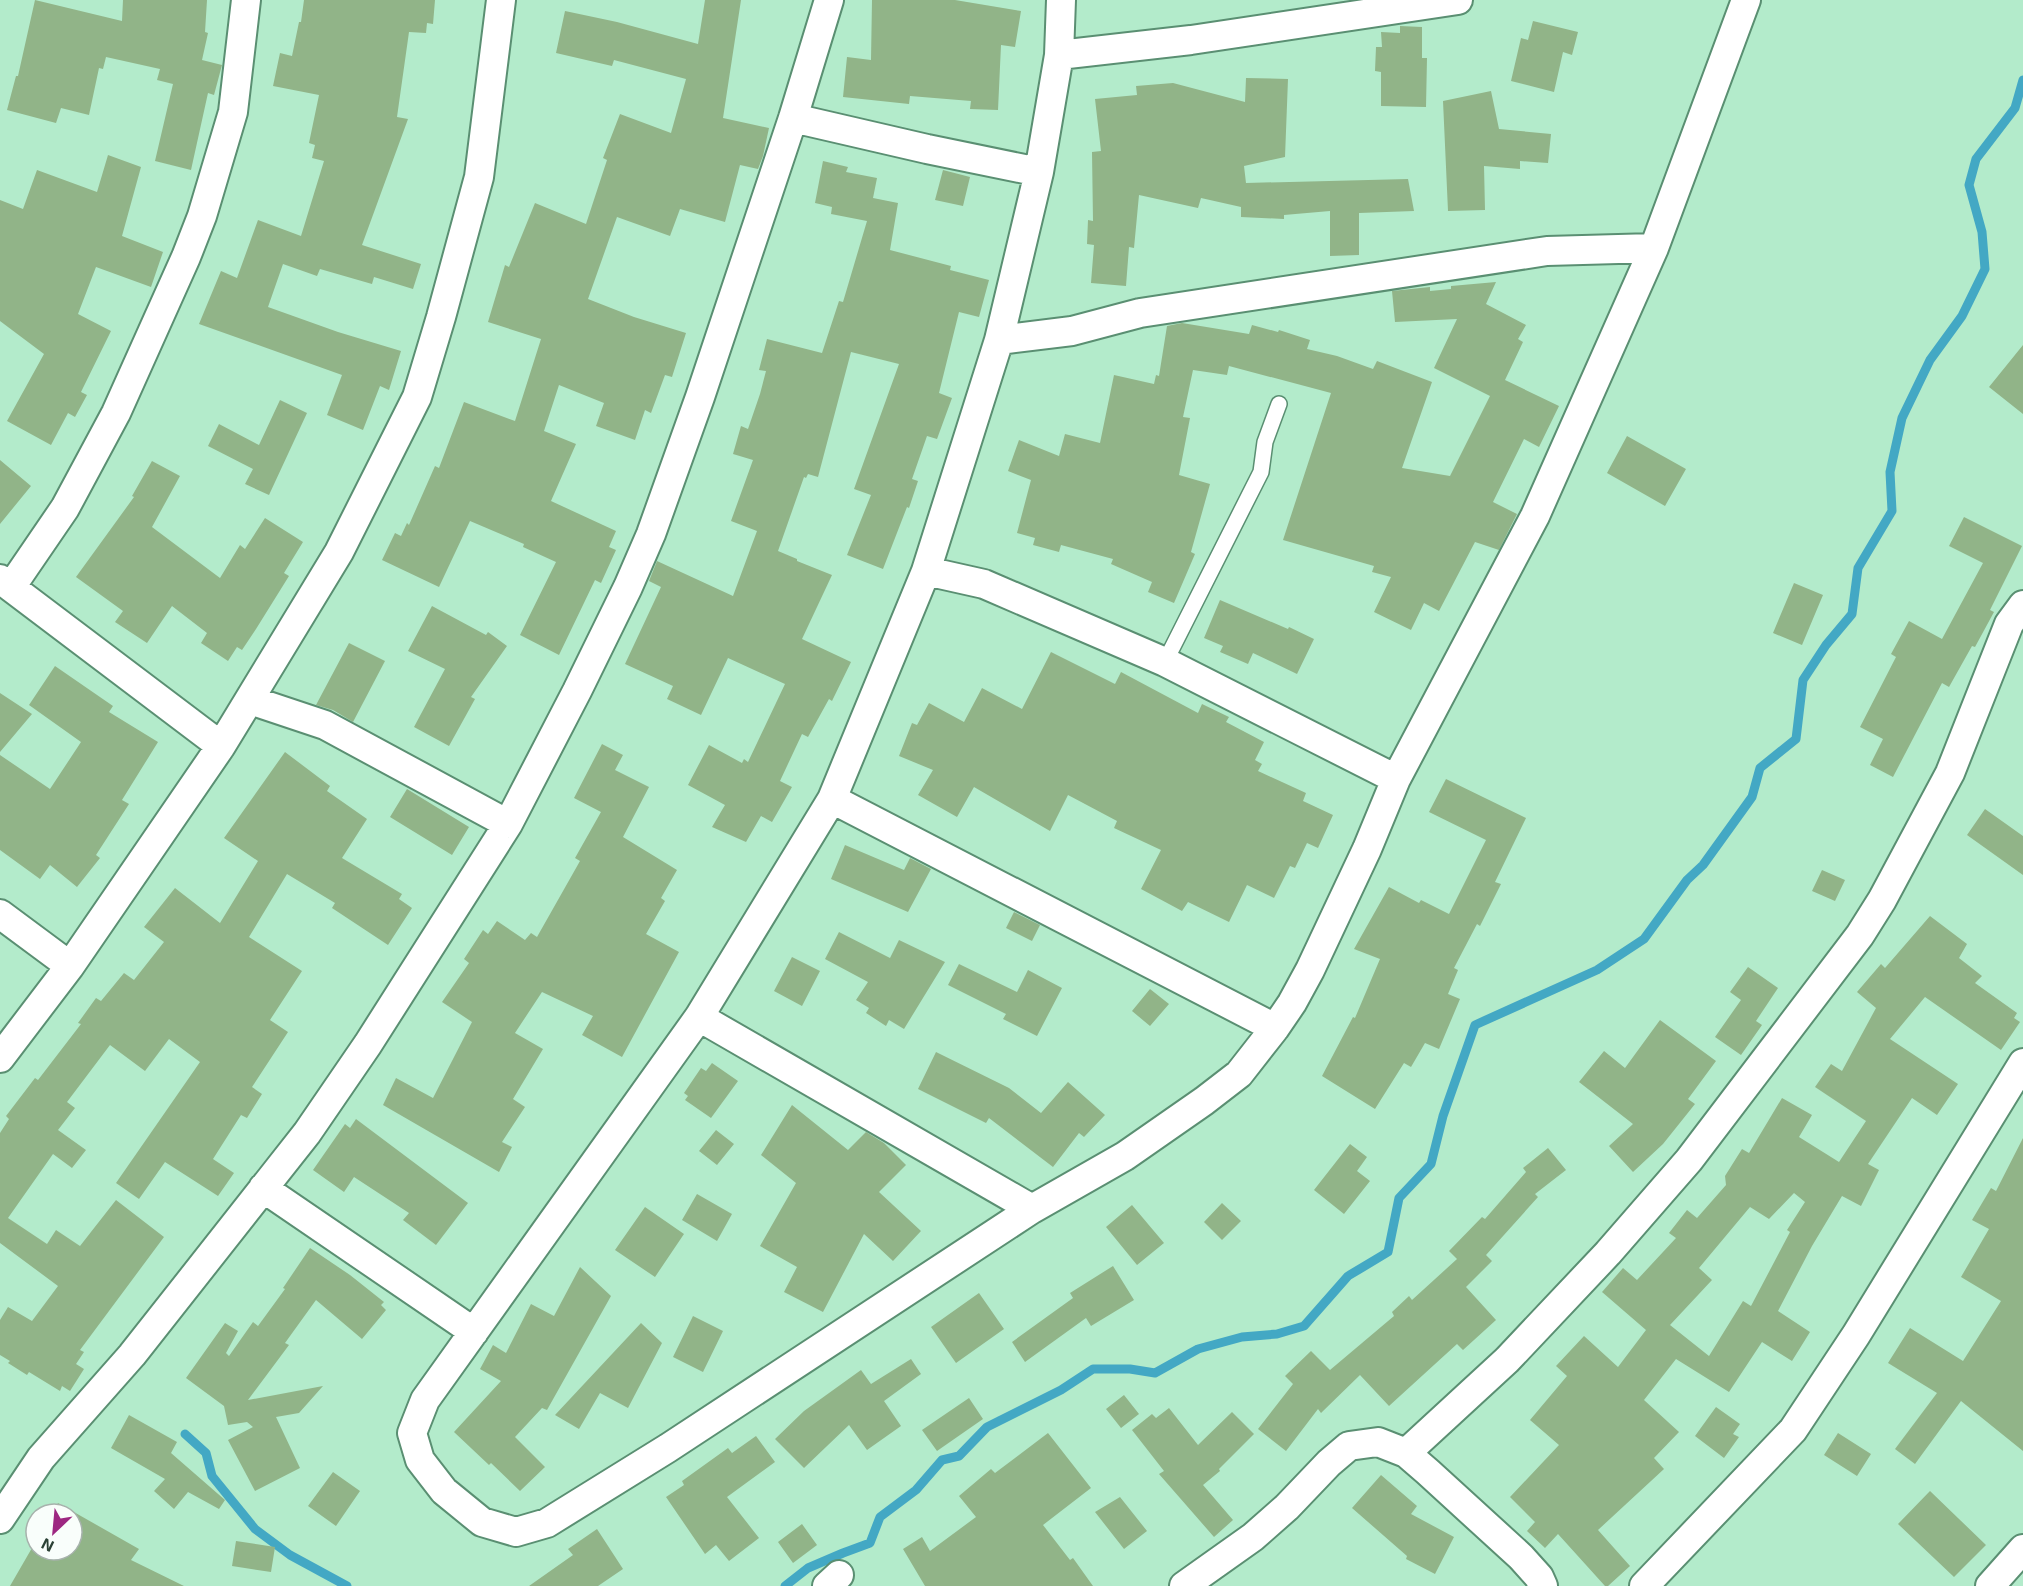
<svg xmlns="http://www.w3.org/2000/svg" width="2023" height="1586" font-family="'Exo 2',sans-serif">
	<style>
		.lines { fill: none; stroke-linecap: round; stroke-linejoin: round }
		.stream { stroke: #43a8c4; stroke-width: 9 }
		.building { fill: #91b488; fill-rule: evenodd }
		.lane-casing { stroke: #5a8f72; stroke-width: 18 }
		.street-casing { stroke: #5a8f72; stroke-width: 32 }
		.lane { stroke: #fff; stroke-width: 15 }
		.street { stroke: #fff; stroke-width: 28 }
	</style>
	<rect width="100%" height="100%" fill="#b3ebcb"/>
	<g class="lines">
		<!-- stream -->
		<path class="stream" d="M185 1434 206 1453 212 1476 255 1529 290 1555 347 1586
			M785 1586 808 1568 843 1553 870 1543 880 1517 916 1490 942 1460 959 1456 987 1427 1061 1390 1093 1369H1130L1155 1373 1198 1349 1242 1337 1277 1334 1304 1326 1348 1276 1388 1252 1399 1198 1431 1164 1443 1116 1475 1025 1597 970 1644 939 1687 880 1703 865 1752 797 1760 768 1796 739 1803 680 1826 645 1852 614 1858 568 1892 511 1890 472 1902 418 1930 360 1962 316 1985 269 1982 232 1969 185 1976 159 2015 108 2023 80"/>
	</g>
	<!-- building -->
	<path class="building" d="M35 0 122 21 123 0H207L205 32 208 33 202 60 222 65 214 95 208 93 191 170 155 161 173 84 157 80 160 69 106 57 103 69 99 68 89 115 61 108 56 123 7 110 16 76H18Z
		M304 0H435L433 24 427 23 426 33 409 32 397 117 408 119 362 245 421 264 413 289 374 277 372 284 320 269 317 276 283 264 268 307 338 332 401 351 389 390 380 386 363 430 327 415 342 375 199 324 221 271 237 278 258 220 301 236 324 161 312 158 315 145 309 143 319 95 273 86 280 53 292 56 299 22H301Z
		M705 0H741L723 118 769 128 763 156 758 169 740 165 725 222 680 209 670 236 617 217 588 299 634 317 686 333 672 377 665 375 651 413 645 410 635 440 596 426 604 403 559 385 544 431 576 444 551 501 616 531 609 547 616 550 601 583 595 580 559 655 520 635 556 562 523 547 524 544 470 521 439 587 382 560 395 533 401 536 407 523 409 525 435 466 439 468 464 402 515 421 541 339 488 322 505 265 509 267 535 203 586 224 607 160 603 158 620 114 671 133 686 79 614 60 612 66 556 53 565 11 617 22 698 44Z
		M872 0H955L1021 11 1015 47 1001 45 998 110 970 109 971 101 910 96 909 104 843 97 847 57 871 60Z
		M1533 21 1578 32 1572 55 1563 52 1554 92 1511 81 1521 38 1528 40Z
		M1400 26 1422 27V58H1427L1426 107 1381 106V72L1375 71 1376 47H1382L1381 32 1400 33Z
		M1246 78 1288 79 1285 157 1244 166 1246 183 1408 179 1414 211 1359 213V255L1330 256V211L1284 215V219L1241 217V207L1201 198 1198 208 1139 195 1134 248 1129 247 1126 286 1091 283 1094 245 1087 244 1088 220 1093 221 1092 152 1101 151 1095 99 1137 95 1136 86 1173 83 1245 102Z
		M1491 91 1499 129 1551 134 1548 163 1520 161V169L1484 166 1485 210 1448 211 1443 101Z
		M108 155 141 167 122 236 163 252 151 287 96 267 78 314 111 331 81 392 87 395 75 417 68 413 51 445 7 421 44 354 0 321V200L23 209 37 170 97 192Z
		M823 161 848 167 846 172 877 178 873 198 898 203 890 250 951 266 950 270 989 280 979 317 959 312 939 393 952 398 937 439 927 436 912 479 918 481 909 508 907 507 883 569 847 555 871 495 854 489 899 364 851 352 818 477 808 474 806 478 804 477 778 551 797 559V561L832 575 802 639 851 662 832 701 829 699 808 737 802 734 780 781 792 787 772 822 761 816 746 842 712 827 725 805 688 785 709 745 742 763 744 759 748 762 785 684 728 658 701 715 667 699 673 686 625 664 661 587 649 581 657 561 733 596 757 531 731 521 753 460 733 454 741 426 748 429 760 394 766 371 759 370 767 339 822 353 839 301 843 302 867 221 831 214 832 207 815 203Z
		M943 170 970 177 963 206 935 200Z
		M1496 282 1486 304 1526 325 1518 339 1523 342 1505 380 1559 406 1539 447 1524 439 1493 502 1517 514 1499 550 1475 542 1439 611 1424 603 1411 630 1374 612 1391 577 1372 572 1374 566 1283 540 1331 393 1229 366 1227 375 1193 370 1183 417 1190 418 1179 475 1210 484 1191 552 1195 554 1174 603 1148 592 1152 582 1111 564 1113 559 1061 545 1059 552 1033 545 1035 538 1017 533 1031 480 1008 471 1019 440 1059 456 1065 434 1100 443 1114 375 1154 384 1156 375 1159 376 1167 326 1182 323 1249 334 1252 325 1278 332 1279 330 1310 340 1307 349 1337 356 1373 369 1377 361 1432 382 1402 468 1450 476 1490 396 1434 368 1457 319 1395 322 1392 291 1430 287V291L1451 289V286Z
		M2023 345V414L1989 387Z
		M280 400 307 413 269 495 245 484 253 469 208 446 219 424 259 445Z
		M1627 436 1686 469 1665 506 1607 473Z
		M0 460 31 486 0 524Z
		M152 461 180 476 152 527 220 578 240 545 245 549 265 518 303 542 284 573 289 576 256 629 242 650 237 647 228 661 201 643 207 633 172 606 147 643 115 622 123 611 76 577 134 497 132 496Z
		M1964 517 2022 546 1990 610 1994 612 1975 647 1972 646 1949 687 1942 683 1893 777 1870 765 1883 739 1860 727 1896 657 1891 654 1909 621 1942 639 1983 563 1949 546Z
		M1794 583 1823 595 1802 645 1773 633Z
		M1220 600 1288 629 1289 627 1314 639 1297 674 1253 653 1248 664 1220 652 1223 646 1204 638Z
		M432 606 486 635 488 632 507 646 471 697 475 699 449 746 414 727 445 669 408 651Z
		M349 643 385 661 353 722 333 710 316 705Z
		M1051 652 1115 684 1121 672 1198 713 1202 704 1229 717 1226 722 1264 742 1255 760 1262 764 1258 771 1306 793 1303 801 1333 815 1318 848 1307 843 1295 868 1290 866 1274 898 1247 885 1229 922 1188 902 1182 911 1141 889 1161 850 1114 828 1117 821 1068 795 1050 831 974 787 957 817 918 795 933 770 899 756 912 723 917 725 929 703 964 722 982 688 1022 709Z
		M55 666 113 706 109 712 158 742 122 800 129 804 96 855 100 858 77 887 50 865 40 879 0 850V755L50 789 81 742 29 705Z
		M0 693 32 714 0 752Z
		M602 744 623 755 615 770 649 787 623 837 677 870 661 898 665 901 646 934 679 952 622 1057 582 1035 593 1016 542 992 515 1033 543 1049 513 1099 525 1107 502 1142 512 1147 499 1172 383 1105 396 1078 433 1098 472 1022 442 1002 469 963 464 959 483 930 488 934 497 921 525 940 531 933 537 937 580 861 575 858 601 812 574 798Z
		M285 752 330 786 327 791 367 819 342 858 402 894 399 899 412 908 388 945 332 908 335 903 287 874 249 937 302 971 270 1020 288 1032 252 1087 262 1094 247 1118 241 1115 213 1159 234 1173 218 1196 165 1162 139 1199 116 1183 200 1062 169 1039 145 1071 110 1045 67 1102 75 1108 58 1130 86 1150 72 1168 53 1154 8 1218 47 1244 56 1230 80 1246 116 1200 164 1237 80 1350 84 1352 76 1364 84 1369 70 1391 62 1386 60 1391 29 1372 27 1375 8 1363 10 1361 0 1355V1320L8 1307 32 1321 58 1286 0 1243V1133L9 1119 6 1116 35 1078 38 1080 81 1024 78 1023 96 998 101 1001 124 973 134 980 164 942 144 927 175 888 220 923 258 861 224 838Z
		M1446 779 1526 818 1495 882 1501 884 1480 926 1477 924 1454 968 1458 970 1448 994 1460 999 1439 1049 1425 1043 1411 1067 1404 1063 1375 1109 1322 1076 1353 1017 1355 1018 1380 959 1354 949 1389 887 1419 903 1421 900 1449 914 1486 840 1429 812Z
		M407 789 469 827 452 855 390 817Z
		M1985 809 2023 836V875L1967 835Z
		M845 845 904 870 910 858 931 869 908 912 831 879Z
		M1822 870 1845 880 1835 901 1812 891Z
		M1014 912 1040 925 1032 941 1006 928Z
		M1930 916 1967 944 1959 958 1982 976 1975 983 2017 1013 2014 1018 2020 1022 2001 1050 1925 997 1890 1039 1958 1084 1937 1115 1912 1098 1868 1164 1879 1170 1861 1206 1842 1196 1812 1246 1778 1311 1810 1332 1792 1361 1762 1342 1729 1392 1676 1359 1644 1400 1679 1432 1654 1458 1664 1469 1598 1530 1630 1566 1608 1586H1605L1558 1534 1545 1548 1527 1531 1535 1522 1510 1497 1559 1445 1530 1420 1567 1376 1556 1366 1584 1336 1618 1367 1646 1330 1602 1292 1623 1268 1637 1280 1676 1238 1669 1233 1687 1210 1697 1218 1726 1185 1725 1176 1742 1149 1749 1153 1782 1098 1812 1115 1799 1137 1839 1162 1866 1121 1815 1087 1831 1064 1842 1071 1876 1008 1857 992 1881 964 1885 968ZM1794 1193 1805 1202 1787 1230 1790 1232 1751 1306 1743 1301 1709 1356 1670 1325 1712 1280 1699 1268 1750 1207 1769 1219Z
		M839 932 890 958 899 940 945 962 904 1029 889 1020 886 1026 866 1013 869 1008 856 1000 868 982 825 959Z
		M792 957 820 971 802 1006 774 991Z
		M959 964 1017 992 1028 970 1062 988 1037 1036 1003 1019 1006 1014 948 985Z
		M1748 967 1778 988 1756 1021 1762 1025 1741 1055 1715 1037 1741 1000 1730 992Z
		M1150 989 1169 1004 1150 1026 1132 1011Z
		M1660 1020 1716 1061 1688 1099 1695 1104 1663 1144 1633 1172 1609 1146 1633 1124 1579 1082 1604 1051 1625 1068Z
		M936 1052 1009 1088 1041 1113 1068 1082 1105 1115 1084 1137 1079 1133 1053 1167 989 1118 986 1123 918 1089Z
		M712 1063 738 1081 711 1118 685 1100 688 1096 684 1093 701 1068 706 1071Z
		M792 1105 848 1150 866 1132 884 1143 906 1165 879 1192 921 1231 893 1261 864 1234 823 1312 784 1292 797 1267 760 1246 796 1183 761 1155Z
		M356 1119 468 1203 436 1245 403 1220 409 1213 354 1177 344 1192 313 1170 345 1124 350 1128Z
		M716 1130 734 1144 717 1165 699 1151Z
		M2023 1138V1451L1961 1401 1915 1464 1895 1449 1937 1393 1888 1363 1910 1328 1963 1361 2001 1301 1961 1277 1989 1229 1972 1220 1991 1188 1996 1191Z
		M1350 1144 1367 1157 1357 1171 1370 1181 1344 1214 1314 1190Z
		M1548 1148 1566 1170 1535 1194 1538 1197 1486 1255 1492 1261 1466 1287 1496 1320 1463 1350 1457 1344 1389 1406 1360 1375 1321 1413 1318 1409 1286 1451 1258 1429 1293 1384 1285 1376 1311 1351 1330 1370 1394 1316 1392 1312 1409 1296 1412 1300 1457 1259 1449 1251 1482 1217 1485 1219 1526 1172 1523 1168Z
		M697 1194 732 1214 717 1241 682 1220Z
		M1222 1203 1241 1221 1222 1240 1204 1222Z
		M1132 1205 1164 1243 1137 1265 1106 1227Z
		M645 1207 684 1234 655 1277 615 1250Z
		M310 1248 350 1275 384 1302 381 1305 386 1310 362 1339 316 1300 285 1343 289 1345 248 1400 323 1386 299 1413 276 1417 300 1468 255 1491 228 1440 253 1427 247 1422 228 1425 224 1406 186 1378 225 1323 238 1331 226 1353 229 1356 253 1322 258 1326 285 1289 283 1288Z
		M1113 1266 1134 1300 1091 1326 1086 1318 1025 1362 1012 1342 1073 1298 1070 1293Z
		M580 1267 611 1296 547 1410 542 1408 515 1437 545 1467 520 1491 491 1463 489 1465 454 1432 501 1381 480 1369 493 1345 506 1353 531 1304 554 1316Z
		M979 1293 1004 1329 956 1363 931 1327Z
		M693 1316 723 1331 703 1372 673 1357Z
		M641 1323 662 1343 628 1408 600 1393 579 1429 555 1415Z
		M911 1359 921 1374 884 1401 901 1426 867 1450 849 1425 804 1468 775 1439 804 1411 861 1370 871 1384Z
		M1124 1395 1139 1414 1121 1428 1106 1409Z
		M969 1398 983 1419 937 1451 922 1430Z
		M1716 1407 1740 1424 1733 1434 1739 1437 1724 1458 1695 1436Z
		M1169 1408 1198 1445 1232 1412 1254 1434 1219 1469 1220 1471 1203 1485 1233 1520 1214 1537 1159 1474 1164 1471 1132 1430 1152 1414 1156 1418Z
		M129 1415 177 1442 171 1453 225 1500 219 1509 188 1492 174 1509 154 1491 165 1479 111 1448Z
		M1048 1433 1091 1488 1043 1525 1070 1560 1073 1558 1093 1586H925L903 1549 922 1537 930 1551 976 1517 959 1496 991 1469 995 1473Z
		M1838 1433 1871 1454 1857 1476 1824 1455Z
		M756 1436 775 1462 727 1497 759 1538 729 1561 716 1545 705 1554 666 1497 684 1485 682 1481 728 1448 732 1453Z
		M333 1472 360 1491 336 1526 308 1506Z
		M1381 1475 1417 1506 1411 1514 1454 1537 1435 1574 1406 1559 1407 1556 1352 1508Z
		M1930 1491 1986 1545 1954 1577 1898 1524Z
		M1120 1497 1147 1531 1124 1549 1095 1512Z
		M58 1503 139 1549 131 1560 184 1586H10L36 1541V1550H72V1514H52Z
		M802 1524 817 1545 793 1563 778 1542Z
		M597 1529 623 1569 598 1586H529L573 1555 568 1549Z
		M236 1541 275 1547 271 1572 232 1566Z"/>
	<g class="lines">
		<defs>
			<path id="lane" d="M1165 662 1261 472 1265 442 1279 404"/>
			<path id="street" d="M1061 0 1059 55 1039 172 999 340 926 571 832 799 699 1017 425 1400 412 1433 420 1460 444 1491 482 1522 516 1532 547 1523 668 1448 1032 1209 1125 1156 1204 1101 1239 1074 1275 1028 1292 1003 1310 970 1367 849 1396 779 1535 516 1654 248 1746 0
				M1059 55 1191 40 1458 0
				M793 118 927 149 1039 172
				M999 340 1072 331 1140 313 1547 251 1654 248
				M926 571 984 584 1165 662 1396 779
				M0 579 221 746
				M11 587 65 508 116 413 186 257 202 216 233 112 246 0
				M250 700 325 725 508 824
				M832 799 1275 1028
				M0 914 70 966
				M699 1017 1032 1209
				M0 1058 70 966 221 746 339 552 417 397 441 317 479 177 501 0
				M263 1188 474 1332
				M1406 1453 1507 1360 1608 1253 1689 1160 1860 935 1882 900 1950 773 2009 624 2023 605
				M0 1519 41 1458 132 1355 307 1133 368 1044 508 824 577 691 628 587 651 534 700 397 793 118 829 0
				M827 1586 839 1575
				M1184 1586 1253 1537 1287 1507 1329 1463 1349 1446 1378 1442 1406 1453 1428 1472 1521 1557 1539 1577 1543 1586
				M1644 1586 1793 1430 1856 1335 2023 1063
				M1990 1586 2023 1549"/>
		</defs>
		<!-- lane casing -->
		<use href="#lane" class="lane-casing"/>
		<!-- street casing -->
		<use href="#street" class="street-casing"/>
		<!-- lane -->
		<use href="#lane" class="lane"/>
		<!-- street -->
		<use href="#street" class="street"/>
	</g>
	<!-- north arrow -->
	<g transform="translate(54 1532) rotate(206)"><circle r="28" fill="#f9fefb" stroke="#a7b2ac" stroke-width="1.5"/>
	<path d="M0-4.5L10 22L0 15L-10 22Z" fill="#9d2781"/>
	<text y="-9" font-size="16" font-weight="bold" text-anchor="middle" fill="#2b4135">N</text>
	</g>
</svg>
